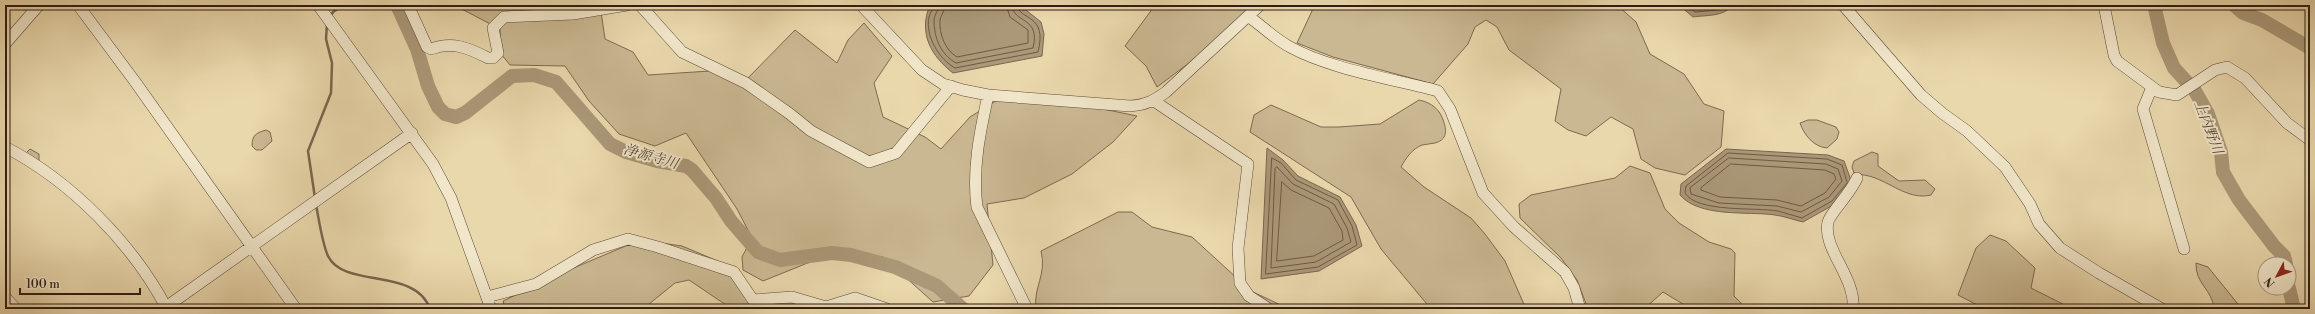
<svg xmlns="http://www.w3.org/2000/svg" width="2315" height="314" font-family="'Libre Bodoni','Noto Serif JP',serif">
	<style>
		.green { fill: #cab892; stroke: #7c6a52 }
		.water { fill: #aa9878; stroke: #78674f }
		.lines { fill: none; stroke-linecap: round; stroke-linejoin: round }
		.shore { stroke: #6c5a44; stroke-width: 1 }
		.stream { stroke: #78674f; stroke-width: 2.5 }
		.river { stroke: #aa9878; stroke-width: 14 }
		.minor-casing { stroke: #5c4c38; stroke-width: 12 }
		.minor { stroke: #f1e6ca; stroke-width: 11 }
		.labels { text-anchor: middle; stroke-width: 4; stroke-linejoin: round; paint-order: stroke }
		.water-label { font-size: 14px; font-style: italic; fill: #594835; stroke: #f1e6ca }
	</style>
	<rect width="100%" height="100%" fill="#ead8ad"/>
	<filter id="stains"><feTurbulence type="fractalNoise" baseFrequency=".005" numOctaves="4"/><feColorMatrix values="0 0 0 0 .2 0 0 0 0 .09 0 0 0 0 .02 0 0 0 .5 -.17"/></filter>
	<radialGradient id="worn" r=".72"><stop offset=".6" stop-color="#630" stop-opacity="0"/><stop offset="1" stop-color="#630" stop-opacity=".3"/></radialGradient>
	<!-- green -->
	<path class="green" d="M454 5H600L605 39 633 52 648 75 710 71 746 80 795 30 837 63 848 40 864 23 892 56 874 83 883 117 925 137 941 149 970 117 999 99 1050 98 1137 116 1113 142 1072 174 1024 198 987 204 993 265 969 296 933 302 883 257 830 254 763 281 743 270 742 257 752 238 737 209 686 133 655 146 619 134 589 101 565 66 510 65 501 54 500 29Z
		M1141 5H1251L1217 42 1157 87 1146 66 1125 46 1153 8Z
		M1310 5H1617L1636 22 1650 54 1684 74 1704 104 1724 111 1721 147 1685 175 1655 168 1641 159 1633 129 1611 117 1586 136 1568 130 1555 121 1561 89 1509 50 1497 27 1486 20 1475 27 1468 44 1433 84 1333 57 1297 43 1312 11Z
		M1419 100C1428 102 1436 106 1441 115 1446 126 1450 139 1435 143 1431 144 1426 144 1422 145 1412 149 1406 158 1401 167L1424 187 1471 218 1485 234 1505 261 1526 309H1431L1381 249 1351 197 1250 132 1254 115 1271 105 1321 127H1339L1380 124Z
		M1808 120H1817L1836 127 1839 132 1837 139 1827 148C1814 147 1804 135 1800 123Z
		M266 130 270 132 272 141 262 150H256L252 146C252 135 256 133 266 130Z
		M30 149 39 154V162L26 153Z
		M1872 152 1878 154V166L1899 181 1925 180 1935 189 1931 195C1910 200 1894 185 1875 178 1868 175 1861 175 1854 173L1852 167 1854 161Z
		M1630 166 1650 173 1665 209 1679 223 1709 242 1731 249 1735 253 1734 296 1747 309H1691L1663 292 1644 309H1588L1577 280 1561 258 1520 218 1519 204 1531 195 1615 178Z
		M1118 212H1132L1152 227 1192 237 1251 291 1289 309H1036C1033 287 1047 275 1041 251Z
		M1990 235 2006 241 2035 268 2031 288 2063 304 2066 309H1985L1958 295 1976 248Z
		M640 240 682 246 720 262 749 295 799 304 802 309H732L689 280 675 283 643 309H505L503 301 564 272Z
		M2196 263 2208 267 2242 309H2214C2213 290 2195 284 2196 263Z"/>
	<!-- water -->
	<path class="water" d="M930 5H1006L1022 7 1041 22 1044 34 1042 56 953 73C931 56 918 33 930 5Z
		M1679 5H1732C1725 17 1705 15 1693 17Z
		M1267 148 1283 160 1298 176 1340 197 1356 225 1362 246 1319 271 1261 279Z
		M1726 149 1828 155 1844 161 1852 183 1835 204 1803 222C1794 220 1784 216 1775 215 1748 211 1700 218 1680 195L1681 184Z"/>
	<g class="lines">
		<!-- shore -->
		<path class="shore" d="M934 5C933 9 930 13 929 17 925 36 939 59 955 68L1038 52C1048 13 1019 21 1017 5
			M939 5C939 10 934 15 934 20 934 37 940 54 956 63L1033 48C1041 16 1013 24 1012 5
			M945 5C945 11 941 15 940 20 939 34 945 50 957 57L1028 43V30L1010 17 1006 5
			M1686 5 1695 12 1719 10 1727 5
			M1272 158 1281 163 1296 180 1338 200 1352 226 1357 245 1318 267 1266 274Z
			M1729 158 1826 164 1838 169 1842 181 1829 197 1801 212 1777 206 1719 203 1691 194 1690 188Z
			M1731 164 1825 170 1834 174 1836 179 1825 193 1801 206 1777 200 1720 197 1701 190V188Z
			M1277 167 1293 184 1334 204 1347 228 1351 242 1316 262 1271 268 1275 169Z
			M1282 182 1291 190 1329 208 1342 231 1343 240 1314 256 1277 261Z
			M1847 183 1832 201 1802 218C1794 216 1786 213 1778 211 1756 207 1697 213 1685 193L1686 186 1728 153 1827 159 1842 165 1847 182"/>
		<!-- stream -->
		<path class="stream" d="M330 17 333 12 344 5
			M315 198 308 151 331 93 332 63 326 39 327 24
			M316 205C319 219 322 243 328 256 344 289 416 267 430 309"/>
		<!-- river -->
		<path class="river" d="M397 5 417 49 428 86 438 107 445 114 456 117 465 113 512 76 534 75 556 82 610 144 626 152 657 161 686 166 692 170 716 198 731 221 758 252 780 260 832 253 851 255 895 267 937 286 963 309
			M2154 5 2163 43 2174 68 2195 91 2208 114 2221 152 2223 172 2239 200 2274 246 2284 256 2286 264
			M2234 5 2243 13 2262 20 2310 48
			M2289 288 2293 305 2292 309"/>
		<defs>
			<path id="minor" d="M78 5 136 83 296 309
				M318 5 433 164 451 198 491 309
				M408 5 427 47 431 49C452 41 469 48 488 58H493L498 53 493 28 504 17 573 14 627 5
				M640 5 682 52 746 83 790 114 811 131 869 162 896 153 951 86
				M861 5 922 70 943 84 963 90 988 95 1130 106C1145 105 1154 101 1166 92L1260 5
				M1843 5 1921 95 1942 113 1967 131 2005 167 2030 204 2039 224 2060 248 2099 273 2162 309
				M2104 5 2114 55 2117 61 2159 92 2177 95 2215 70 2227 67 2245 78 2287 123 2310 140
				M1248 16C1262 26 1275 39 1290 47 1330 69 1393 79 1438 91L1450 109 1483 193 1514 227 1565 272 1574 288 1580 309
				M5 44 39 5
				M2152 87 2143 109 2184 249
				M988 95C980 132 972 169 977 207L1027 309
				M1154 101 1248 164 1238 248 1240 283 1249 296 1269 309
				M5 147C71 181 133 244 167 309
				M5 297 16 309
				M487 297 536 284 593 250 628 239 658 247 734 272 753 300 792 297 826 307 855 298 887 309
				M166 307 412 133
				M1853 309C1856 277 1822 249 1828 222 1830 213 1851 193 1857 178"/>
		</defs>
		<!-- minor casing -->
		<use href="#minor" class="minor-casing"/>
		<!-- minor -->
		<use href="#minor" class="minor"/>
	</g>
	<g class="labels">
		<!-- water labels -->
		<g class="water-label">
			<text transform="translate(2209 127) rotate(69)" y="5">上内野川</text>
			<text transform="translate(651 156) rotate(16)" y="5">浄源寺川</text>
		</g>
	</g>
	<!-- margin -->
	<rect width="2315" height="314" fill="none" stroke="#ead8ad" stroke-width="20"/>
	<rect x="6" y="6" width="2303" height="302" fill="none" stroke="#2d1d11" stroke-width="2"/>
	<rect x="10" y="10" width="2295" height="294" fill="none" stroke="#2d1d11"/>
	<!-- north arrow -->
	<g transform="translate(2277 276) rotate(229)"><circle r="19" fill="#f1e6ca" stroke="#a39680"/>
	<path d="M0-3L7 15L0 10L-7 15Z" fill="#8f2418"/>
	<text y="-6" font-size="11" font-weight="bold" text-anchor="middle" fill="#2d1d11">N</text>
	</g>
	<!-- scale -->
	<path d="M20 288v6h120v-6" fill="none" stroke="#2d1d11" stroke-width="2"/>
	<text x="26" y="288" font-size="12" fill="#2d1d11" stroke="#f1e6ca" stroke-width="3" paint-order="stroke">100 m</text>
	<rect width="100%" height="100%" filter="url(#stains)"/>
	<rect width="100%" height="100%" fill="url(#worn)"/>
</svg>
